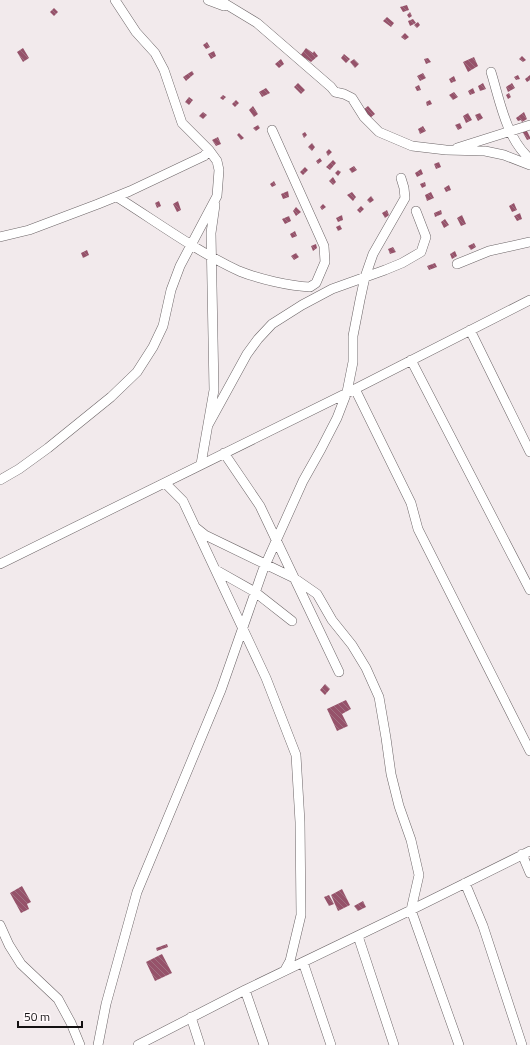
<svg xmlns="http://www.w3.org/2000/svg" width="530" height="1045" font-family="'Titillium Web',sans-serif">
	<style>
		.building { fill: url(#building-back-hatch) }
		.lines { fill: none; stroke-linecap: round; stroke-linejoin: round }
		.minor-casing { stroke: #6c6567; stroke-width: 10 }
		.minor { stroke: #fff; stroke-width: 9 }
	</style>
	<defs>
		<pattern id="building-back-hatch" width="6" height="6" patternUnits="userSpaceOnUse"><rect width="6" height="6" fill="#96526a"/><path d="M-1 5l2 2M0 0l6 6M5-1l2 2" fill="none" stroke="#a07181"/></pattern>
	</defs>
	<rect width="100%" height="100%" fill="#f2eaec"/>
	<!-- building -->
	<path class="building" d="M407 5 409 10 403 12 400 7Z
		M54 8 58 12 54 16 50 12Z
		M410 12 412 16 409 18 407 15Z
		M387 17 394 23 391 27 383 21Z
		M413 19 416 23 410 26 408 21Z
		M418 22 420 25 417 28 414 25Z
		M405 33 409 37 405 40 401 37Z
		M207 42 210 47 206 49 203 45Z
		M23 48 29 58 23 62 17 52Z
		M306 48 313 53 314 51 318 56 311 62 305 58 302 59 300 56Z
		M214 51 216 56 211 59 208 54Z
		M344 54 350 59 346 63 341 58Z
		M522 56 526 60 523 62 519 59Z
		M474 57 478 66 468 72 463 62Z
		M428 58 431 62 426 64 424 59Z
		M281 59 284 64 279 68 275 64Z
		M354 59 359 64 355 68 350 62Z
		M192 71 194 74 186 81 183 77Z
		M423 73 426 78 420 81 417 76Z
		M518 75 520 79 516 80 514 77Z
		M530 75V80L527 82 525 79Z
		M454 76 456 81 451 83 449 79Z
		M298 83 305 90 301 94 294 87Z
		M483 83 486 89 480 91 478 86Z
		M512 83 515 88 508 92 506 87Z
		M419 85 421 90 417 91 415 87Z
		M266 88 270 93 262 97 259 92Z
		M473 88 475 93 470 95 468 91Z
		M454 92 458 97 453 100 449 95Z
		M509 93 511 97 508 99 506 95Z
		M223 95 226 97 223 100 220 98Z
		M189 97 193 100 189 105 185 102Z
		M236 100 239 103 235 107 232 104Z
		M430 100 432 104 427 106 426 102Z
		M253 106 258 114 254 117 249 110Z
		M368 106 375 114 370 118 363 110Z
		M203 112 207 115 203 119 199 116Z
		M524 112 527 119 522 122 521 120 518 121 516 118Z
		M468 113 472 120 466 123 463 116Z
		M480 113 483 118 478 121 475 115Z
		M460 123 462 128 458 130 455 125Z
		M258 125 260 128 256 131 253 128Z
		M423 126 426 131 420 134 418 129Z
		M526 129 530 137V139L527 140 522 131Z
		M305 132 307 135 304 138 302 134Z
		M239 133 244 138 241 140 237 135Z
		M218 137 221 144 216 146 212 140Z
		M312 143 315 147 312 151 308 147Z
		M329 149 332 152 328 156 326 152Z
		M320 158 322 161 318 164 316 161Z
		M333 160 336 163 330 170 326 167Z
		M439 162 441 167 436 169 434 164Z
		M354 166 357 170 352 173 349 169Z
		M305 167 308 170 303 175 300 172Z
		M421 169 423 174 417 177 415 173Z
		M338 170 341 172 338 176 335 173Z
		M333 177 336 182 333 185 329 181Z
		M274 181 276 185 272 187 270 184Z
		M425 182 426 186 422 188 420 184Z
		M449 185 451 190 446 192 444 188Z
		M288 191 289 197 283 199 281 194Z
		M352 192 356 197 353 201 347 195Z
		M431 192 434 198 427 201 425 195Z
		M371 196 374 200 370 203 367 200Z
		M159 201 161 206 157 208 155 203Z
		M178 201 181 210 177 212 173 204Z
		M514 203 517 210 512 212 509 206Z
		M323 204 326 207 322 210 320 207Z
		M361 206 364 209 360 213 357 210Z
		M296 207 301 212 296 216 293 211Z
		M387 210 389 215 385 218 382 213Z
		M441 210 442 214 435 217 434 213Z
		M520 213 522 219 517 221 514 216Z
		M342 215 343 220 338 222 336 218Z
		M462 215 466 224 461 226 457 218Z
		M289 216 291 221 285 224 282 219Z
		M445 219 449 225 444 228 441 222Z
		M340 225 342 229 338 231 336 227Z
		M295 231 297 236 292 238 290 234Z
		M474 243 476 247 471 250 468 246Z
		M316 244 317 248 313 251 311 246Z
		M393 247 396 252 390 254 388 249Z
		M87 250 89 255 83 258 81 253Z
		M455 251 457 256 452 259 450 254Z
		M296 253 299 257 294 260 291 256Z
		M435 263 437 267 429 270 427 266Z
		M325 684 330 689 325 695 320 690Z
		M346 700 351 709 342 714 348 726 337 731 327 709Z
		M22 886 31 902 27 904 29 909 21 913 10 893Z
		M342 889 350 905 338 911 331 895Z
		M329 895 334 904 329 906 324 897Z
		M363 901 366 907 358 911 354 906Z
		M167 944 168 947 157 951 156 948Z
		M162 954 172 973 155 981 146 962Z"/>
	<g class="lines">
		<defs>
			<path id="minor" d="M208 0 224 6
				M219 0 257 23 331 87 335 92 344 94 352 98 364 117 379 132 412 146 446 150 485 151 504 155 530 165
				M491 72C500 101 506 138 530 159
				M457 148 530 125
				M117 197C157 222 196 251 239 271 259 279 289 286 310 287L316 283 325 262 324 246 272 130
				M0 237 29 230 98 204 130 191 204 156 209 150
				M457 264 489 251 530 242
				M470 330 530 452
				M411 360 530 590
				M355 389 411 503 418 529 530 751
				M208 425 247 354 258 339 272 324 302 305 332 289 385 270 402 263 421 252 426 237 416 211
				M224 453 260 506 339 672
				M201 464 214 390 211 233 215 205
				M0 480 19 469 48 448 111 397 137 372 153 347 163 326 171 290 180 266 217 196 219 170 217 161 209 150 182 123 164 70 155 53 136 32 115 0
				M165 483 183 501 266 678 296 755 300 822 301 915 290 961 285 970
				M195 527 205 535 294 578 317 594 332 620 352 645 366 668 379 697 386 738 391 774 399 806 411 840 419 875 411 910 459 1045
				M0 564 355 389 530 300
				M216 570 255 592 292 621
				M522 854 530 873
				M465 883 483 926 522 1045
				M0 925 9 945 21 964 58 999 71 1023 80 1045
				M358 936 394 1045
				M303 962 331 1045
				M245 990 264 1045
				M191 1017 200 1045
				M98 1045 106 1004 137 892 221 690 263 570 303 481 321 449 337 418 347 392 353 362V336L360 300 365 277 373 254 405 198 404 188 401 178
				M138 1045 245 990 411 910 530 851"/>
		</defs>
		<!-- minor casing -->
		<use href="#minor" class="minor-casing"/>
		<!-- minor -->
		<use href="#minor" class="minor"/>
	</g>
	<!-- scale -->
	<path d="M18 1021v6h64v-6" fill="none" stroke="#141112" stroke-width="2"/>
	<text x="24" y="1021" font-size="12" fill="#141112" stroke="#fff8fa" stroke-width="3" paint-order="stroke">50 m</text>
</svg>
